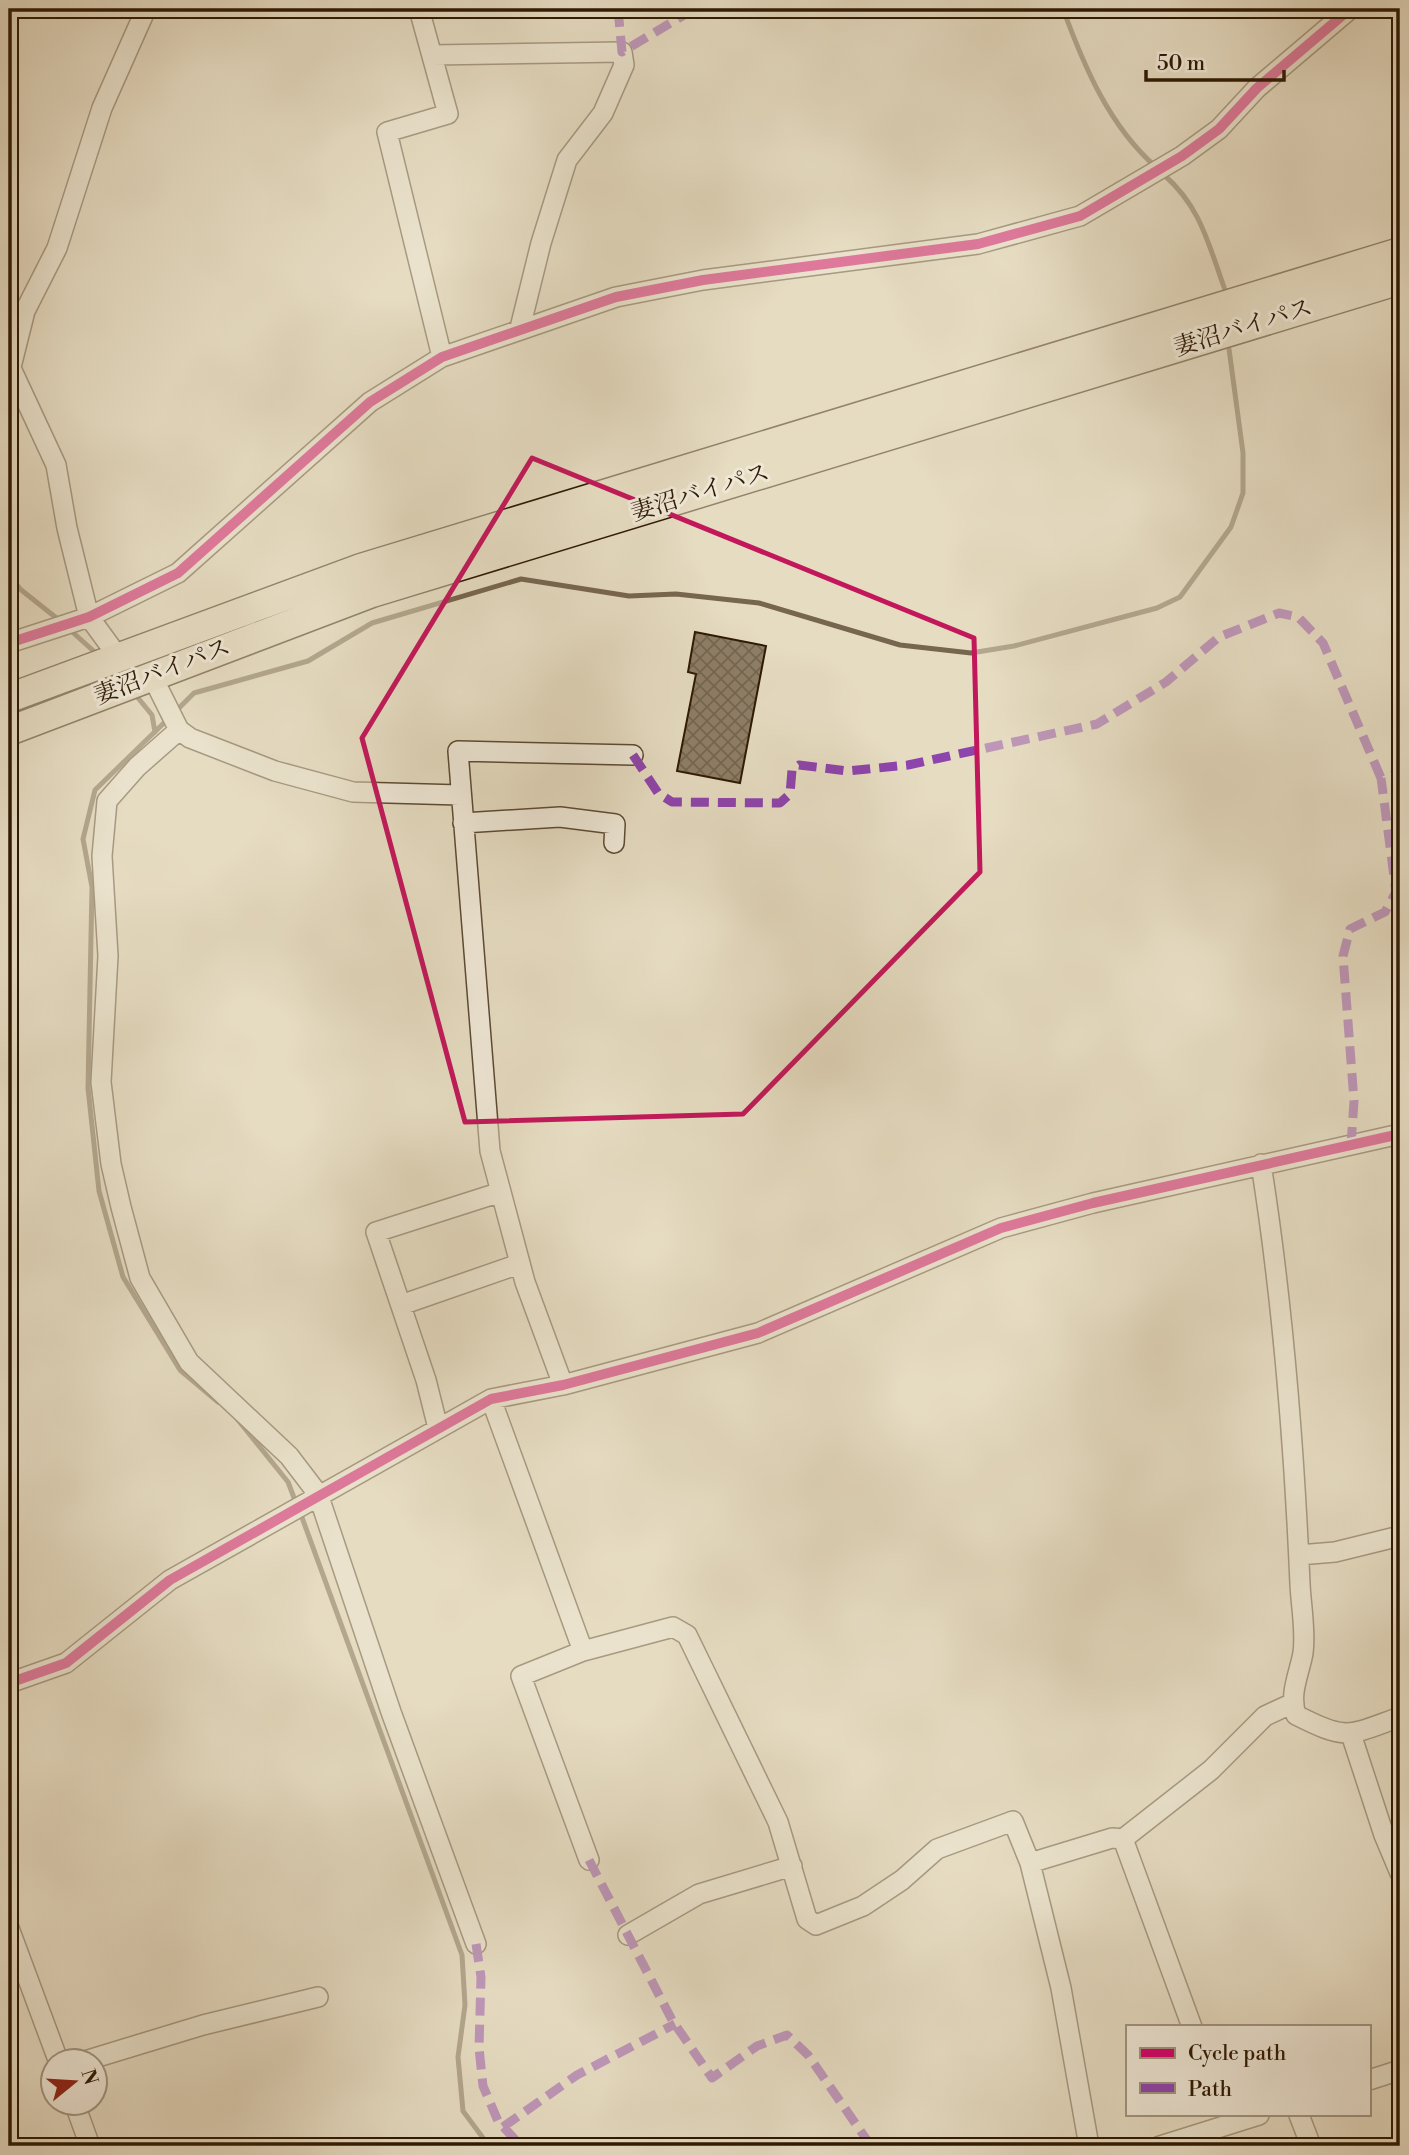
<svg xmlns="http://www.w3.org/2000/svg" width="1409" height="2155" font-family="'Libre Bodoni','Noto Serif JP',serif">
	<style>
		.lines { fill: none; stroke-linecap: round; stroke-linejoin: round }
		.stream { stroke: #77664f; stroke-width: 5 }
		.building { fill: url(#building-cross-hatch); stroke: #2e1903; stroke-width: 2 }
		.minor-casing { stroke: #5c4a33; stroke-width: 22 }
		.highway-casing { stroke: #2e1903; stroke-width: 31 }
		.minor { stroke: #efe8d7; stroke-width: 19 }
		.highway { stroke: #e6dcc2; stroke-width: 28 }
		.quiet { stroke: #8e44ad; stroke-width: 9; stroke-dasharray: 18 9; stroke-linecap: butt }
		.cycleway-casing { stroke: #efe8d7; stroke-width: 15 }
		.cycleway { stroke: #d6006c; stroke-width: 10 }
		.marked { fill: none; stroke: #c2185b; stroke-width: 5; stroke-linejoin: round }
		.labels { text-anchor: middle; stroke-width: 6; stroke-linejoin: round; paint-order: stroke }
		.street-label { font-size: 24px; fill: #2e1903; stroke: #efe8d7 }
	</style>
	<defs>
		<pattern id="building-cross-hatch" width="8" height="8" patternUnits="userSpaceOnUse" patternTransform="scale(1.75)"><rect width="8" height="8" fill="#8e7e66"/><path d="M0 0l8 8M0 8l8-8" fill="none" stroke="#746652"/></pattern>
	</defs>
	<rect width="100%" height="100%" fill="#e6dcc2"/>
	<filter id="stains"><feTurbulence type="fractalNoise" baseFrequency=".00286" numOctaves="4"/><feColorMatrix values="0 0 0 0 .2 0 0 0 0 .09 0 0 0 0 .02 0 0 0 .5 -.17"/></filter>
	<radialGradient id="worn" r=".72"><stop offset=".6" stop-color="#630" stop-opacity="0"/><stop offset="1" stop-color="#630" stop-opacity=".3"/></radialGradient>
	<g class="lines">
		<!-- stream -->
		<path class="stream" d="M1063 9C1084 66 1109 126 1156 167
			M1163 174C1201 207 1208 243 1225 290
			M9 574 20 589 59 620
			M69 629 98 655
			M134 693 152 715 155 732
			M175 712 194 693 308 661 372 623 521 579 629 596 676 594 759 603 900 645 971 653 1014 646 1157 608 1180 597 1231 527 1243 493V453L1229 349
			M168 719 95 790 83 839 92 887 88 1088 99 1191 123 1277 180 1370 218 1402
			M238 1420 288 1482 296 1503
			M300 1512 462 1955 465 2005 458 2057 463 2111 489 2146"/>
	</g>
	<!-- building -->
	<path class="building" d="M695 632 766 646 740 783 677 771 696 674 688 672Z"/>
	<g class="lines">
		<defs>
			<path id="minor" d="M419 9 448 114 387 132 442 357
				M432 55 622 52 624 65 603 113 567 160 541 243 520 328
				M9 364 56 465 67 528 89 617 119 658
				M11 367 25 311 57 248 102 108 146 9
				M9 643 89 617 178 573 370 402 442 357 616 297 703 280 978 244 1080 216 1182 156 1219 129 1257 88 1350 9
				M151 674 179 730 190 738 275 771 353 792 460 795
				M179 730 137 767 107 801 102 856 108 956 101 1082 111 1164 121 1207 140 1278 189 1362 289 1456 318 1494 391 1712 476 1944
				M463 823 560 817 615 824 614 843
				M1261 1164C1283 1303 1294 1443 1300 1584 1301 1606 1306 1631 1303 1653 1299 1675 1289 1693 1296 1715 1348 1741 1347 1736 1400 1717
				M401 1305 519 1264
				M563 1385 525 1282 490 1151 458 751 633 755
				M491 1399 583 1651 521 1676 589 1860
				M438 1428 426 1380 376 1232 501 1192
				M1299 1555 1335 1552 1400 1536
				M583 1651 673 1627 687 1635 778 1822 807 1919 816 1925 863 1906 902 1880 937 1849 1013 1821 1030 1863 1112 1838 1123 1839 1211 1770 1265 1716 1293 1703
				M9 1683 66 1663 170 1580 491 1399 563 1385 758 1333 1001 1228 1093 1203 1400 1134
				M1351 1734 1384 1835 1400 1873
				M1123 1839 1192 2027
				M1030 1863 1061 1988 1089 2146
				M9 1928 58 2060
				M628 1935 699 1894 792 1866
				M88 2060 203 2025 318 1997
				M1369 2080 1400 2070
				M74 2102 90 2146
				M1299 2115 1311 2146
				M1160 2146 1259 2115"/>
			<path id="highway" d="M9 698 361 568 1400 252
				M9 731 372 593 1400 280"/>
		</defs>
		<!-- minor casing -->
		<use href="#minor" class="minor-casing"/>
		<!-- highway casing -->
		<use href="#highway" class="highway-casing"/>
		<!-- minor -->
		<use href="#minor" class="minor"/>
		<!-- highway -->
		<use href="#highway" class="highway"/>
		<!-- quiet -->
		<path class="quiet" d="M618 9 622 52 694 9
			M633 755 658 793 672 802 780 803 790 794 792 770 799 765 848 771 908 765 1097 724 1166 682 1219 637 1279 613 1298 617 1323 643 1381 778
			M1351 1145 1354 1101 1343 956 1350 929 1385 912 1396 892 1381 778 1400 773
			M589 1860 672 2020 712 2078 757 2046 787 2035 808 2055 871 2146
			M476 1944 481 1977 479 2048 483 2086 498 2121 521 2146
			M503 2127 577 2075 675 2024"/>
		<defs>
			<path id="cycleway" d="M9 643 89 617 178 573 370 402 442 357 616 297 703 280 978 244 1080 216 1182 156 1219 129 1257 88 1350 9
				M9 1683 66 1663 170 1580 491 1399 563 1385 758 1333 1001 1228 1093 1203 1400 1134"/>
		</defs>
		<!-- cycleway casing -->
		<use href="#cycleway" class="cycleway-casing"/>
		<!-- cycleway -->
		<use href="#cycleway" class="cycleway"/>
	</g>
	<!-- marked area -->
	<path d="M0 0H1409V2155H0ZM532 458 974 638 980 872 743 1114 465 1122 362 738Z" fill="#e6dcc2" fill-opacity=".55" fill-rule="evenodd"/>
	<path class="marked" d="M532 458 974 638 980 872 743 1114 465 1122 362 738Z"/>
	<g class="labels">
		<!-- street labels -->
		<g class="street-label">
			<text transform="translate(1243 327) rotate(-17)" y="8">妻沼バイパス</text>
			<text transform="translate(700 492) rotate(-17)" y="8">妻沼バイパス</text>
			<text transform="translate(162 671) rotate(-21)" y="8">妻沼バイパス</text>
		</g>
	</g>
	<!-- margin -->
	<rect width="1409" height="2155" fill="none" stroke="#e6dcc2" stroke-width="35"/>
	<rect x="10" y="10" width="1388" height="2134" fill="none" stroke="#2e1903" stroke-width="3.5"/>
	<rect x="18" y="18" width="1374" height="2120" fill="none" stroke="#2e1903" stroke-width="2"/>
	<!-- legend -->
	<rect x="1126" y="2025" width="245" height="91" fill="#efe8d7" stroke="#a29582" stroke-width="2"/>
	<rect x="1140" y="2048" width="35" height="10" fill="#d6006c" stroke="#a29582" stroke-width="2"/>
	<text x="1188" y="2060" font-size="21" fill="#2e1903">Cycle path</text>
	<rect x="1140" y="2083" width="35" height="10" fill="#8e44ad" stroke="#a29582" stroke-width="2"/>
	<text x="1188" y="2096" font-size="21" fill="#2e1903">Path</text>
	<!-- north arrow -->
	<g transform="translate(74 2082) rotate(72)"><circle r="33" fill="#efe8d7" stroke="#a29582" stroke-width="2"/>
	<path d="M0-5L12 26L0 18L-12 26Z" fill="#8f2418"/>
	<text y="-10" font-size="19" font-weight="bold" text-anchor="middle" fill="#2e1903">N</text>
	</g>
	<!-- scale -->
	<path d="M1146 70v10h138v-10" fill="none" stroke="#2e1903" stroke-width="3.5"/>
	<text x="1157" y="70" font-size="21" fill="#2e1903" stroke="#efe8d7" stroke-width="5" paint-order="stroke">50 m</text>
	<rect width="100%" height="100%" filter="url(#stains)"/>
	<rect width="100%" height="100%" fill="url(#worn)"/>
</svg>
